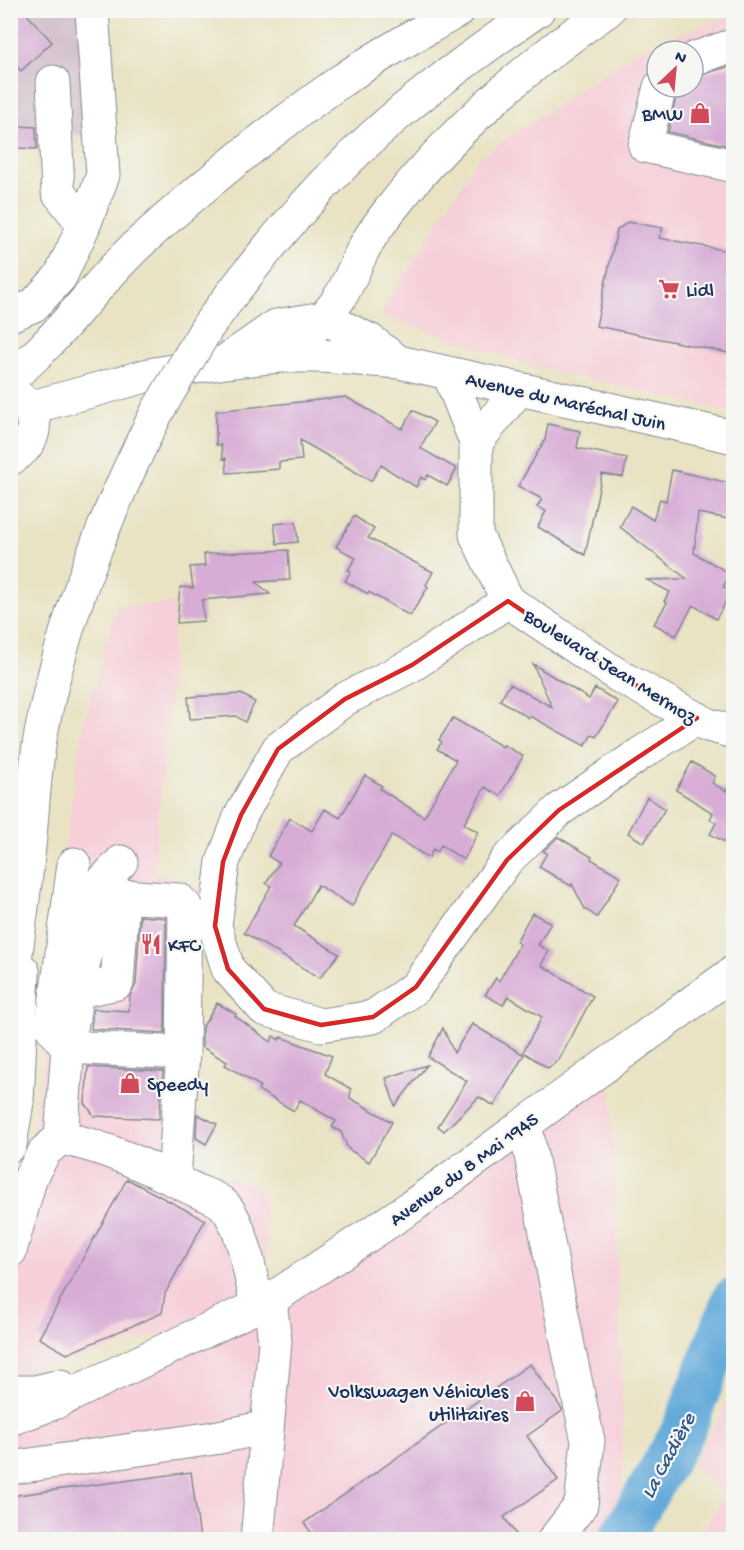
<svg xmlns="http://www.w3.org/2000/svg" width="744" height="1550" font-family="'Gochi Hand',sans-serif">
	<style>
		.built { fill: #f6cfd8; fill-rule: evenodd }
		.industrial { fill: #d1bdca }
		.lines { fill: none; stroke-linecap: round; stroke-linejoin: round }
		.river { stroke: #63aada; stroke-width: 44 }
		.building { fill: #d7acd5 }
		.minor-casing { stroke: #828990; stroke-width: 35 }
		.major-casing { stroke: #828990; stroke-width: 35 }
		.minor { stroke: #fff; stroke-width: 33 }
		.major { stroke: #fff; stroke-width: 33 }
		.major-bridge-casing { stroke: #828990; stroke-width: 35; stroke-linecap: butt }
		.major-bridge { stroke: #fff; stroke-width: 33 }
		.marked { fill: none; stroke: #d62828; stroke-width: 4.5; stroke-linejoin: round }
		.labels { text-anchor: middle; stroke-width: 4.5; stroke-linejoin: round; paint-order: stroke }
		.poi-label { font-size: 20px; fill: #1b2f5e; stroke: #f6f6f2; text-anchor: start }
		.street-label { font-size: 20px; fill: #1b2f5e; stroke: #f6f6f2 }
		.water-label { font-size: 21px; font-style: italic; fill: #345a89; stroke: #f6f6f2 }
	</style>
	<rect width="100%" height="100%" fill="#f6f6f2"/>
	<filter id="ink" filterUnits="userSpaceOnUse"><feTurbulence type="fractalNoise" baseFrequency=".0167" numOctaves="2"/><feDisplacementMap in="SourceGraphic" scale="12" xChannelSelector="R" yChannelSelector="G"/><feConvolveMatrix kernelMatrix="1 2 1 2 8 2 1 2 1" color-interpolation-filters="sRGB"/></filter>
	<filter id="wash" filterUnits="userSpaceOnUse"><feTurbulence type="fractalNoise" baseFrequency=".008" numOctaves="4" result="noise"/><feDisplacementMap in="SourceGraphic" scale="24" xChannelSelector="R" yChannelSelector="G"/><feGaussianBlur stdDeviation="1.35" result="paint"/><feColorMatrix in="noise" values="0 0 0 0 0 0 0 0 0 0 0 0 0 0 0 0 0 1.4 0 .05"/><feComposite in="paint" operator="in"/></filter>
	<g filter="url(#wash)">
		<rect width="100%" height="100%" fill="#e9e3c3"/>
		<!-- built -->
		<path class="built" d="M733 14V412L543 369 380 315 478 158 635 52ZM657 51H693V87H657Z
			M176 603 154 872 204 888 179 1156 263 1191 270 1299 610 1061 623 1415 622 1498 596 1539 11 1540V1432L264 1302 75 1360 15 1374 11 1372V1211L31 1145 45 1049 52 930 84 719 117 607Z
			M733 1394V1539H697L726 1494 691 1464Z"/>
		<!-- industrial -->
		<path class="industrial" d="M10 11H101L109 137 11 130Z"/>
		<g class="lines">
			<!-- river -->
			<path class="river" d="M620 1540 683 1431 734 1299"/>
		</g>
		<g id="blocks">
			<!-- building -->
			<path class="building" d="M10 10H23L52 42 21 71 10 60Z
				M734 65V147L668 132 678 87H693V77Z
				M18 126 36 127 37 149 18 148Z
				M628 222 663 228 659 238 734 252V354L596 326 617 230Z
				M346 397 402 429 413 410 435 422 420 448 457 469 447 486 428 475 425 480 421 477 416 487 381 465 371 481 300 440 302 460 279 462V469L227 473 226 458 223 459 221 445H216V411Z
				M548 424 580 431 577 448 627 458 623 477 602 474 585 555 538 527 546 511 537 507 542 499 518 486 545 440Z
				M672 470 734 484V520L698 513 694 553 731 574 723 587 732 591 716 619 693 605 676 636 654 624 667 603 664 601 670 592 647 580 687 579 620 527 631 506 653 520 660 499 666 501Z
				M354 516 374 529 368 538 433 572 426 585 428 587 410 616 369 592 368 594 345 581 351 571 348 570 356 558 336 547Z
				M296 522 298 542 277 544 274 524Z
				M288 550 290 580 256 582 270 594 202 600 204 621 177 623 180 587 193 588 190 567 205 566 204 554Z
				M533 664 589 699 595 688 618 702 596 737 592 734 585 746 530 716 529 718 500 700 510 684 552 707Z
				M241 694 255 702 245 722 236 716 190 719 188 697Z
				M453 718 503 747 504 745 523 756 500 796 485 787 464 824 478 832 464 860 441 845 437 852 433 849 429 858 392 835 352 906 318 885 294 926 339 954 320 978 244 933 271 886 266 883 279 863 268 856 290 818 312 831 325 809 340 818 365 775 382 786 380 789 424 817 456 760 437 749 442 742 439 740Z
				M692 762 715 776 712 783 726 791 734 779V847L710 834 716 823 710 819 713 813 676 790Z
				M647 797 665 809 644 843 628 833Z
				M558 837 592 857 591 859 621 877 597 917 585 909 572 884 571 886 539 867 547 853 543 851Z
				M532 913 551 923 538 945 549 951 541 965 593 996 559 1060 548 1068 523 1052 542 1017 508 996 503 1005 485 995 496 978 499 981 520 944 516 942Z
				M140 916 166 918 165 1033 91 1029 93 1009 129 1011 130 996 136 984Z
				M217 1003 236 1014 235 1016 271 1042 273 1036 279 1040 280 1037 332 1056 325 1074 351 1089 350 1098 392 1122 369 1162 348 1149 341 1132 332 1127 336 1121 300 1100 294 1111 258 1090 260 1086 225 1065 227 1062 202 1047V1028Z
				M472 1024 524 1055 494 1106 479 1097 444 1131 438 1126 467 1081 428 1057 443 1028 454 1053Z
				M427 1065 395 1106 386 1078Z
				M88 1067 163 1071 159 1119 94 1116 85 1103Z
				M197 1114 217 1124 206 1144 196 1138Z
				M127 1179 205 1220 165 1294 162 1313 67 1354 39 1338Z
				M530 1364 562 1409V1411L527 1436 558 1480 504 1517 519 1539H316L304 1523Z
				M191 1472 200 1539H10V1496Z"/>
		</g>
	</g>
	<g filter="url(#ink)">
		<use href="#blocks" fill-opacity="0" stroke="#828990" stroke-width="1.5"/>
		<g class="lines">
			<defs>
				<path id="minor" d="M693 59 734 45
					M53 82 58 192 84 225
					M660 87 645 146 734 166
					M10 315 34 305 60 277 84 225 103 175 92 10
					M449 374 476 442
					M519 389 476 442V535L508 601 619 676 708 725 734 732
					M508 601 412 665 345 699 278 749 241 815 223 862 215 926 228 969 264 1009 321 1025 373 1017 416 987 507 860 559 810 640 754 697 718
					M74 864 52 1028 68 1047 77 991 103 881 121 862
					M59 995 117 983 123 896 179 900 185 906 183 1053
					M525 1124 569 1351 588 1441 581 1505 554 1540
					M61 1138 68 1047 183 1053 174 1179
					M10 1251 31 1176 45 1151 61 1138C109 1147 154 1170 197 1191 206 1195 219 1199 225 1206 244 1229 251 1277 257 1306
					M10 1468 214 1438 267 1427
					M257 1540 275 1342 270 1300"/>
				<path id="major" d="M208 326C261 253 321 181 389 122 436 81 487 45 538 10
					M278 356C302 339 324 322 340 297 349 283 355 266 362 252 369 237 380 223 390 210 451 132 526 66 608 10
					M226 361 276 326 324 318 371 341 397 361
					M10 378C58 340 92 288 136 246 200 188 267 133 338 83 376 56 418 34 459 10
					M29 408 149 375 225 362 278 356H322L399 362 734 437
					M10 459C39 443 42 412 14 394
					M10 996C17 946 24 896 29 847 33 809 34 770 41 734 63 619 106 513 158 410
					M10 1145 17 1102 23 971
					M10 1392H35L60 1386
					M10 1419 54 1403 270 1300 411 1207 734 972"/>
			</defs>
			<!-- minor casing -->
			<use href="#minor" class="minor-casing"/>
			<!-- major casing -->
			<use href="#major" class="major-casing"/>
			<!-- minor -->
			<use href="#minor" class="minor"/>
			<!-- major -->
			<use href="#major" class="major"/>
			<defs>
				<path id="major-bridge" d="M158 410 208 326"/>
			</defs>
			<!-- major-bridge casing -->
			<use href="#major-bridge" class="major-bridge-casing"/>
			<!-- major-bridge -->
			<use href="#major-bridge" class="major-bridge"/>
		</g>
	</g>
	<!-- marked area -->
	<path class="marked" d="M508 601 619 676 697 718 559 810 507 860 416 987 373 1017 321 1025 264 1009 228 969 215 926 223 862 241 815 278 749 345 699 412 665Z"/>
	<!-- icons -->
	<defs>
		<symbol id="shop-bare" viewBox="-9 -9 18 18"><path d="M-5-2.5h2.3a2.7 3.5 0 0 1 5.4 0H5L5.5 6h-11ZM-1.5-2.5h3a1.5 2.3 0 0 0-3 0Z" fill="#d1495b" stroke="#f6f6f2" stroke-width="2.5" paint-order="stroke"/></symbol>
		<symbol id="supermarket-bare" viewBox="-9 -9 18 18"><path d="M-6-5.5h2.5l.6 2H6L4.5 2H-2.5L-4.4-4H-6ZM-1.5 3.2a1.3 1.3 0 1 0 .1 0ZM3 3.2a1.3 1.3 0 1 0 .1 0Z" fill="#d1495b" stroke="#f6f6f2" stroke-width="2.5" paint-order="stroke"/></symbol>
		<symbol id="restaurant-bare" viewBox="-9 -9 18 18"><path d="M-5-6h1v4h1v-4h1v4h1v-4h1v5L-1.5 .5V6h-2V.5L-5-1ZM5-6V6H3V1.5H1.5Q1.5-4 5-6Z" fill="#d1495b" stroke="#f6f6f2" stroke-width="2.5" paint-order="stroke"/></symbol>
	</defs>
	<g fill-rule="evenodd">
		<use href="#shop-bare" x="685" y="98" width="30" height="30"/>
		<use href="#supermarket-bare" x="654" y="274" width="30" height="30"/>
		<use href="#restaurant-bare" x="136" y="929" width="30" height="30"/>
		<use href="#shop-bare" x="115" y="1068" width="30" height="30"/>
		<use href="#shop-bare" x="510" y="1386" width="30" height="30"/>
	</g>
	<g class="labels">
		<!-- poi labels -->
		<g class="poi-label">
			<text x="683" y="120" text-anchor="end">BMW</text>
			<text x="686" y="296">Lidl</text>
			<text x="168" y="951">KFC</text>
			<text x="147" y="1090">Speedy</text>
			<text x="508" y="1397" text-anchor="end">Volkswagen Véhicules<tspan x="508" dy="23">utilitaires</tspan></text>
		</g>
		<!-- street labels -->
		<g class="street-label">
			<text transform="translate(566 400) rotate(13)" y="7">Avenue du Maréchal Juin</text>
			<text transform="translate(611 665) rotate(32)" y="7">Boulevard Jean Mermoz</text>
			<text transform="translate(463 1168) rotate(-36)" y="7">Avenue du 8 Mai 1945</text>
		</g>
		<!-- water labels -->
		<g class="water-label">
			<text transform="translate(667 1455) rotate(-62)" y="7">La Cadière</text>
		</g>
	</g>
	<!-- margin -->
	<rect width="744" height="1550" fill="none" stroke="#f6f6f2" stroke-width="36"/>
	<!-- north arrow -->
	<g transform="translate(675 69) rotate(26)"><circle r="28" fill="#f6f6f2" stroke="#9ea6b7" stroke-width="1.5"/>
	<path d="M0-4.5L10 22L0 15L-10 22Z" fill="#d1495b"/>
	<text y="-9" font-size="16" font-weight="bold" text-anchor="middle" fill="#1b2f5e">N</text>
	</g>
</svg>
